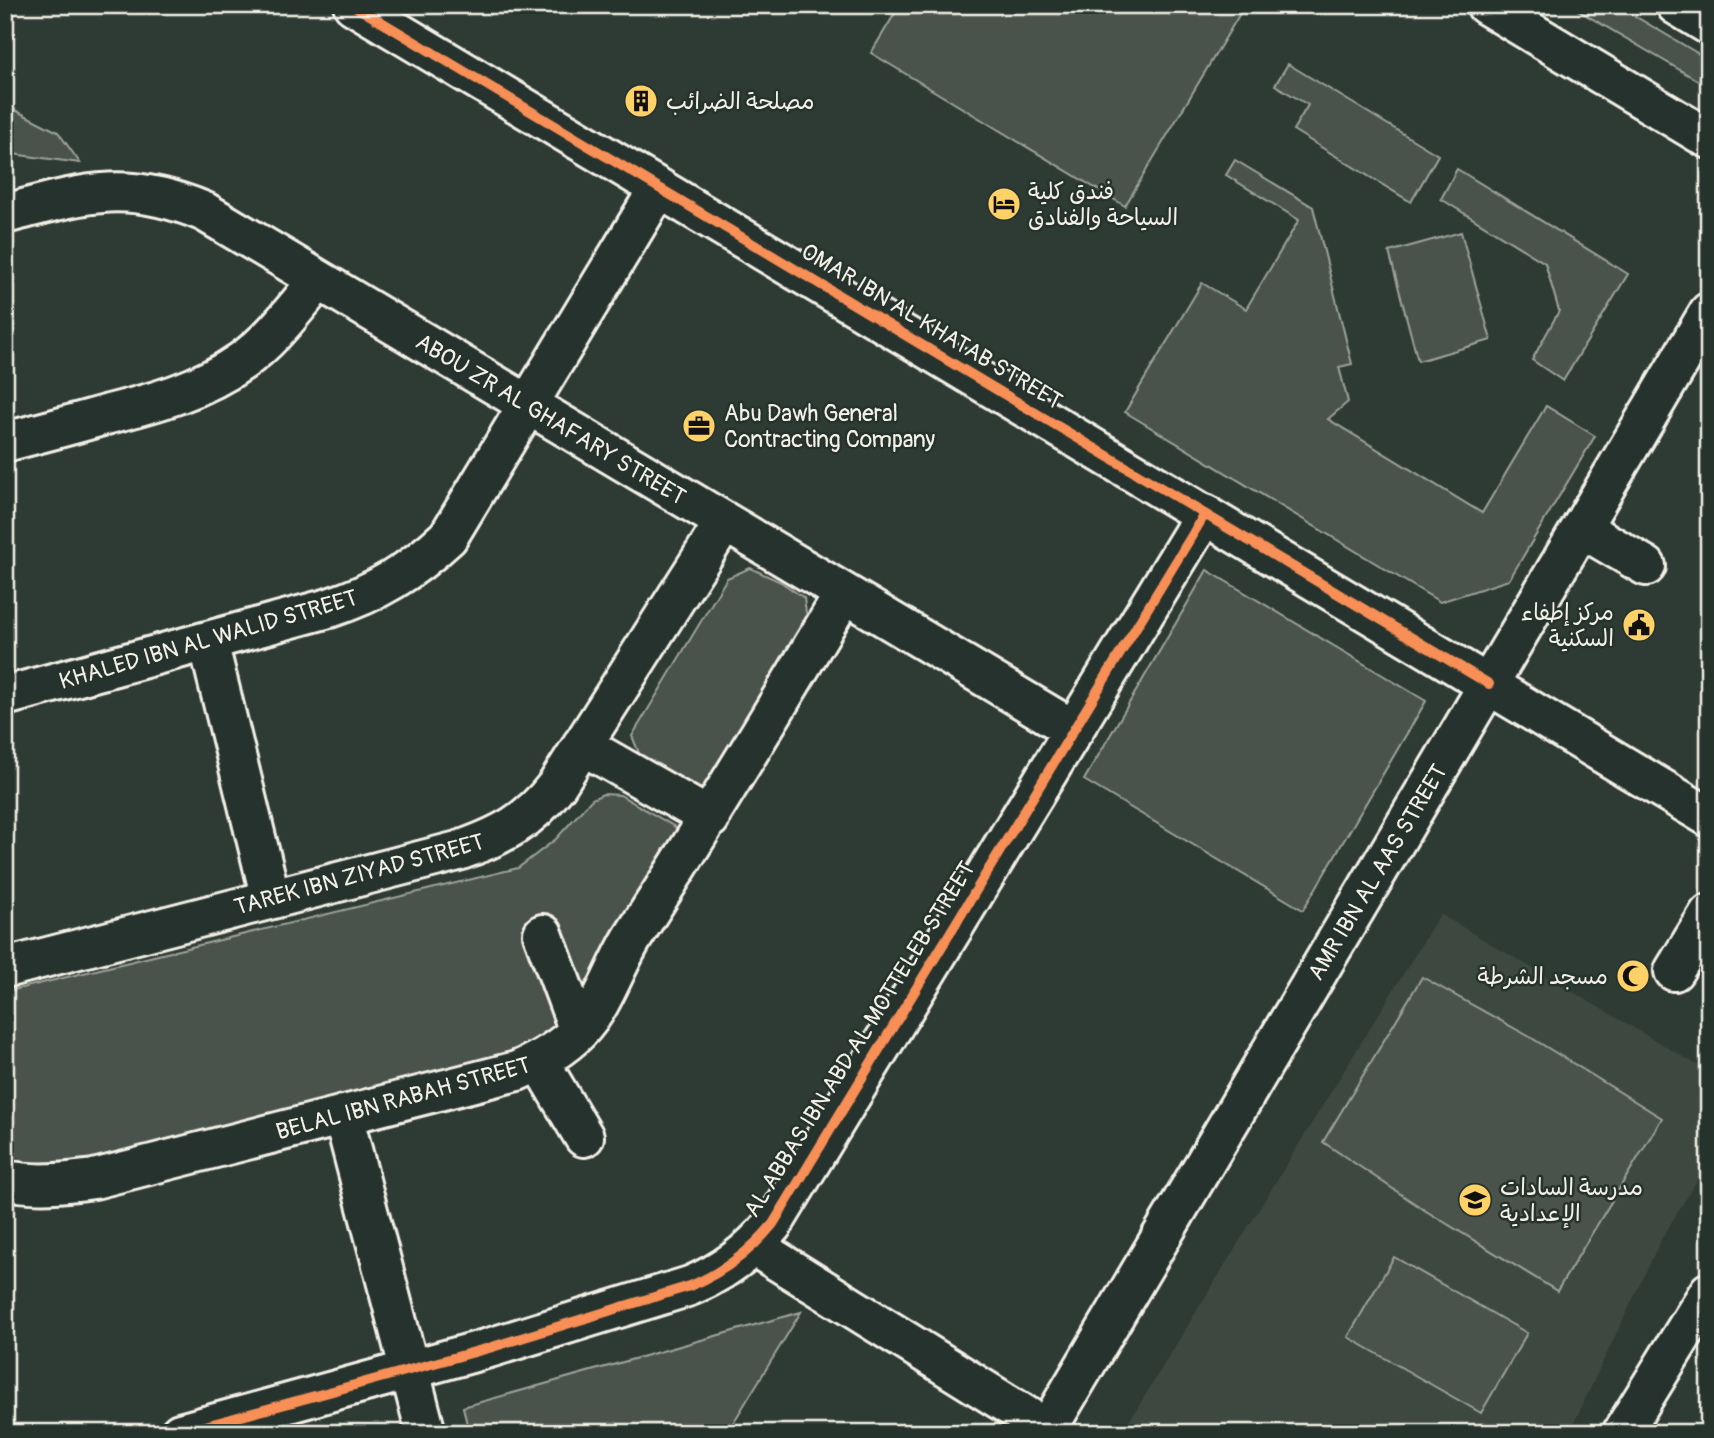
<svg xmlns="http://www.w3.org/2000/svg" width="1714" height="1438" font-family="Pangolin,'Playpen Sans Arabic',sans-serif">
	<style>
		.built { fill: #3c4841 }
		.park { fill: #48524c; stroke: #9ea29a; stroke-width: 2 }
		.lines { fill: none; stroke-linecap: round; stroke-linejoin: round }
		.minor-casing { stroke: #f4f1e8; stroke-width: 44 }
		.minor { stroke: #26332d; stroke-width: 38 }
		.cycleway-casing { stroke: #26332d; stroke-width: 15 }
		.cycleway { stroke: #f78f57; stroke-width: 10 }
		.labels { text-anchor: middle; stroke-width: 5; stroke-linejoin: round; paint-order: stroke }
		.poi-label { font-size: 23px; fill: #f4f1e8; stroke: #26332d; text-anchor: start }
		.street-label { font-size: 23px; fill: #f4f1e8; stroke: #26332d }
	</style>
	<rect width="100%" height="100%" fill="#2e3b34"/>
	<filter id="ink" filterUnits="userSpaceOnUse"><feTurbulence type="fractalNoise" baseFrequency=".0143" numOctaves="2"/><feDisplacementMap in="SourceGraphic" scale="14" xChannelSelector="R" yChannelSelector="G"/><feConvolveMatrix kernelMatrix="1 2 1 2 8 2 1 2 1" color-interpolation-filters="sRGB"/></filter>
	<g filter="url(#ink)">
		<!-- built -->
		<path class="built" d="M1440 914 1709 1072V1160L1661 1240 1569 1433H1122Z"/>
		<!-- park -->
		<path class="park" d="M900 5H1245L1125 206 871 53Z
			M1569 5H1616L1709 60V87Z
			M1288 64 1438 155 1411 202 1293 130 1308 105 1275 85Z
			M5 105 58 132 80 163 5 153Z
			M1235 160 1313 207 1352 364 1339 367 1348 402 1328 419 1482 513 1546 406 1595 436 1509 580 1440 602 1125 412 1202 283 1246 309 1299 220 1226 175Z
			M1457 169 1628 274 1563 381 1532 360 1559 311 1545 263 1441 199Z
			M1461 232 1491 340 1418 361 1389 252Z
			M750 568 781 582 804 598 808 626 710 790 692 793 643 763 632 736 727 578Z
			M1207 570 1426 701 1303 910 1084 780Z
			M603 794 620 795 675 827 679 838 573 1041 59 1188 5 1170V992L518 868 556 839 592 799Z
			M1422 977 1530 1037 1662 1118 1557 1291 1426 1211 1323 1142Z
			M1394 1257 1527 1333 1481 1413 1348 1337Z
			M801 1312 727 1433H469L463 1407Z"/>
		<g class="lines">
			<defs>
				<path id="minor" d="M353 5 1709 817
					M1486 5 1709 139
					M1676 5 1709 25
					M5 214C84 193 126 179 205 212L1074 730
					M5 442C40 433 74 424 109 414 156 402 201 390 242 361 272 340 295 308 319 280
					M1581 528 1646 566
					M208 641 271 899
					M5 696 329 608C378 592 410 572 448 537L659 188
					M582 745 710 818
					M543 934 579 1031
					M5 968 458 851C501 836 529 822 557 785L724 523
					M1674 971 1709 914
					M539 1061 584 1137
					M343 1115 426 1433
					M5 1180C36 1186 64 1183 94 1179L517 1071C540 1061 561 1049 579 1031 605 1004 615 965 635 934 707 822 776 708 844 594
					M755 1247 1047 1429
					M180 1433 489 1348 690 1286C724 1272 750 1252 773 1224L1205 514
					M1045 1433 1709 312
					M1622 1433 1709 1292"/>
			</defs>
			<!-- minor casing -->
			<use href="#minor" class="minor-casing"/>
			<!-- minor -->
			<use href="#minor" class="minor"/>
			<defs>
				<path id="cycleway" d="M353 5 1489 684
					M180 1433 489 1348 690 1286C724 1272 750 1252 773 1224L1205 514"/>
			</defs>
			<!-- cycleway casing -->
			<use href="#cycleway" class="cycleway-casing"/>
			<!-- cycleway -->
			<use href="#cycleway" class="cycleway"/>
		</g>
	</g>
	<!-- icons -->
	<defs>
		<symbol id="building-disc" viewBox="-11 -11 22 22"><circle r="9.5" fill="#ffd166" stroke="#26332d"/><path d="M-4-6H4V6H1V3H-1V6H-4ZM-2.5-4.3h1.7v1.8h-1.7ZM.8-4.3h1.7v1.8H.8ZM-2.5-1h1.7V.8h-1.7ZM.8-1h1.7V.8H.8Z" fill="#111"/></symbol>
		<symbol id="hotel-disc" viewBox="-11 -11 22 22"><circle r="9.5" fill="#ffd166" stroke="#26332d"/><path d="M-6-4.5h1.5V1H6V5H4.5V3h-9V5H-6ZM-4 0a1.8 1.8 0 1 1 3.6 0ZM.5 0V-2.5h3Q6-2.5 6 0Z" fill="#111"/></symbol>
		<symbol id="office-disc" viewBox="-11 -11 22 22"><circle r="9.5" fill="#ffd166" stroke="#26332d"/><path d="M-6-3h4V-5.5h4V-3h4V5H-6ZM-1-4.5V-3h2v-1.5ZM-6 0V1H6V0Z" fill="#111"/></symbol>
		<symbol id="civic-disc" viewBox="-11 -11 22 22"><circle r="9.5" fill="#ffd166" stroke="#26332d"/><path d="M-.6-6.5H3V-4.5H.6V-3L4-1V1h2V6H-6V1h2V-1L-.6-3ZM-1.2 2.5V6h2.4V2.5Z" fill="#111"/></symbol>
		<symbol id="mosque-disc" viewBox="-11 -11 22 22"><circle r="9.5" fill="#ffd166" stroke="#26332d"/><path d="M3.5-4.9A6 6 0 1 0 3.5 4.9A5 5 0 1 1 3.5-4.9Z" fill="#111"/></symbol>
		<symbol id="school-disc" viewBox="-11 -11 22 22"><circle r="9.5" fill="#ffd166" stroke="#26332d"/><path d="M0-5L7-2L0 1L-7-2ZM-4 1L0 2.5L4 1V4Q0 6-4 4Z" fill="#111"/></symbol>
	</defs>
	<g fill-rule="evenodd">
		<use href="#building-disc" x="622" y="82" width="38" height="38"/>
		<use href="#hotel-disc" x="985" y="185" width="38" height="38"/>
		<use href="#office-disc" x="680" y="407" width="38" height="38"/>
		<use href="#civic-disc" x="1620" y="606" width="38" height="38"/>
		<use href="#mosque-disc" x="1614" y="957" width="38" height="38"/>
		<use href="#school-disc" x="1456" y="1181" width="38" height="38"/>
	</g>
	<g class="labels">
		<!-- poi labels -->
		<g class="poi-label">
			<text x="666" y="109">مصلحة الضرائب</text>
			<text x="1028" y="199">فندق كلية<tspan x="1028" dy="26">السياحة والفنادق</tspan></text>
			<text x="724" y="421">Abu Dawh General<tspan x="724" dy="26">Contracting Company</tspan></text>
			<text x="1614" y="620" text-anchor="end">مركز إطفاء<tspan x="1614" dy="26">السكنية</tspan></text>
			<text x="1608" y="984" text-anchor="end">مسجد الشرطة</text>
			<text x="1500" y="1195">مدرسة السادات<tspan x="1500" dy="26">الإعدادية</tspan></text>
		</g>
		<!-- street labels -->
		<g class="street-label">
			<text transform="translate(932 326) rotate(31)" y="8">OMAR IBN AL KHATAB STREET</text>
			<text transform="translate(551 419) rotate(31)" y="8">ABOU ZR AL GHAFARY STREET</text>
			<text transform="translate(208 639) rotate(-16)" y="8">KHALED IBN AL WALID STREET</text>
			<text transform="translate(1377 872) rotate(-59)" y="8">AMR IBN AL AAS STREET</text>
			<text transform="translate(359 874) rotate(-15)" y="8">TAREK IBN ZIYAD STREET</text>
			<text transform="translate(859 1039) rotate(-58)" y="8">AL ABBAS IBN ABD AL MOTTELEB STREET</text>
			<text transform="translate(403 1098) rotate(-15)" y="8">BELAL IBN RABAH STREET</text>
		</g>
	</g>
	<!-- margin -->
	<rect width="1714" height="1438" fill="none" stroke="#26332d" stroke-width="28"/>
	<rect x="14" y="14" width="1686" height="1410" fill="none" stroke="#f4f1e8" stroke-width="2.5" filter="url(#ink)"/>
</svg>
